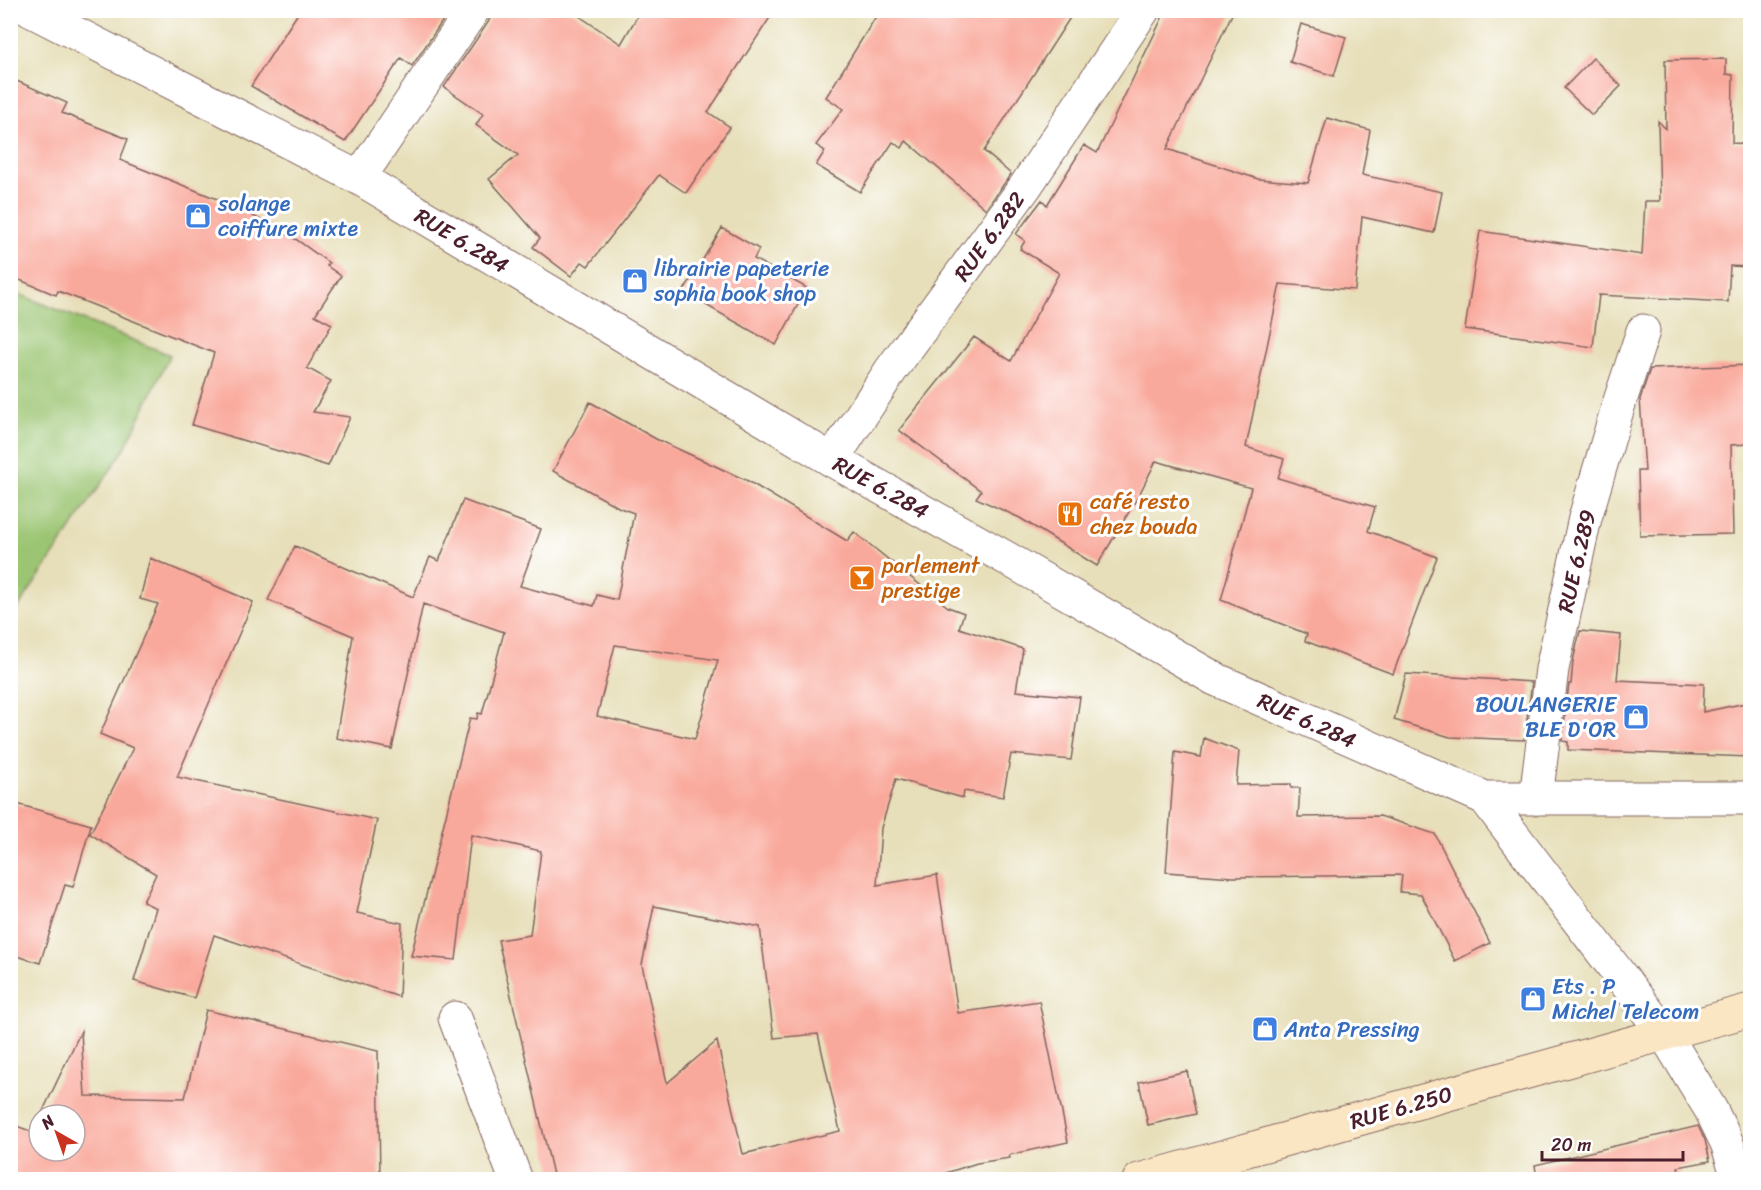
<svg xmlns="http://www.w3.org/2000/svg" width="1761" height="1190" font-family="Sriracha,sans-serif">
	<style>
		.grass { fill: #9bc572; stroke: #72724e; stroke-width: 1.5 }
		.building { fill: #f9a99b; fill-rule: evenodd }
		.lines { fill: none; stroke-linecap: round; stroke-linejoin: round }
		.minor-casing { stroke: #81625d; stroke-width: 35 }
		.tertiary-casing { stroke: #81625d; stroke-width: 35 }
		.secondary-casing { stroke: #81625d; stroke-width: 35 }
		.minor { stroke: #fff; stroke-width: 33 }
		.tertiary { stroke: #fff; stroke-width: 33 }
		.secondary { stroke: #fbe6c4; stroke-width: 33 }
		.labels { text-anchor: middle; stroke-width: 6; stroke-linejoin: round; paint-order: stroke }
		.shop-label { font-size: 22px; fill: #366cbe; stroke: #fff; text-anchor: start }
		.street-label { font-size: 22px; fill: #4a1f2b; stroke: #fff }
		.food-label { font-size: 22px; fill: #c56008; stroke: #fff; text-anchor: start }
	</style>
	<rect width="100%" height="100%" fill="#fff"/>
	<filter id="ink" filterUnits="userSpaceOnUse"><feTurbulence type="fractalNoise" baseFrequency=".0167" numOctaves="2"/><feDisplacementMap in="SourceGraphic" scale="12" xChannelSelector="R" yChannelSelector="G"/><feConvolveMatrix kernelMatrix="1 2 1 2 8 2 1 2 1" color-interpolation-filters="sRGB"/></filter>
	<filter id="wash" filterUnits="userSpaceOnUse"><feTurbulence type="fractalNoise" baseFrequency=".008" numOctaves="4" result="noise"/><feDisplacementMap in="SourceGraphic" scale="24" xChannelSelector="R" yChannelSelector="G"/><feGaussianBlur stdDeviation="1.35" result="paint"/><feColorMatrix in="noise" values="0 0 0 0 0 0 0 0 0 0 0 0 0 0 0 0 0 1.4 0 .05"/><feComposite in="paint" operator="in"/></filter>
	<g filter="url(#wash)">
		<rect width="100%" height="100%" fill="#e7dfb9"/>
		<!-- grass -->
		<path class="grass" d="M11 291 170 355 124 450 11 618Z"/>
		<g id="blocks">
			<!-- building -->
			<path class="building" d="M300 10H450L412 66 401 58 345 142 251 86Z
				M492 10H570L621 44 641 10H775L708 112 730 127 686 193 659 175 588 266 582 262 571 276 533 247 540 238 489 179 518 155 476 125 483 114 444 87 489 21Z
				M880 10H1075L984 151 1011 174 986 209 906 141 902 148 893 142 860 192 816 165 825 151 816 145 843 109 826 97Z
				M1166 10H1234L1167 149 1258 179 1308 183 1327 118 1370 130 1362 175 1442 192 1434 233 1362 217 1355 290 1280 284 1246 447 1284 459 1278 478 1375 507 1368 531 1437 557 1393 674 1305 641 1307 634 1221 600 1251 488 1156 461 1139 495 1097 566 1020 518 976 498 981 491 899 430 974 337 1011 361 1059 273 1020 249 1025 241 1016 234 1042 200 1047 205 1084 145 1097 153Z
				M1301 24 1346 37 1334 76 1290 62Z
				M1593 58 1621 86 1592 115 1564 88Z
				M1726 59V74L1733 75 1732 143 1750 144V267L1730 266 1728 302 1599 295 1593 347 1465 329 1480 231 1642 255 1645 201H1660L1658 121 1666 129 1665 60Z
				M10 78 67 103 62 113 128 139 120 160 237 207 297 240 329 263 327 266 341 276 315 315 332 324 307 368 331 381 313 412 350 417 328 466 192 425 214 353 58 291 56 295 10 276Z
				M722 228 759 249 754 259 807 288 776 345 683 292Z
				M1750 365V444L1731 445 1733 534 1640 536 1638 471H1645L1640 399 1650 369Z
				M590 402 656 439 748 481 847 541 854 532 948 607 964 613 959 628 1023 649 1016 691 1080 697 1071 760 1011 754 1003 797 964 791 963 798 896 779 881 828 877 885 937 875 958 1013 1039 1001 1068 1142 1009 1155 1010 1158 977 1163 927 1179H554L498 940 530 935 541 851 471 835 456 960 411 956 470 718 477 719 478 713 482 714 504 632 423 604 392 749 336 738 353 636 268 600 295 546 413 597 430 557 439 561 463 500 541 529 520 586 594 606 597 595 617 600 634 513 620 508 553 471ZM615 645 718 660 695 739 597 716ZM654 906 760 927 774 1038 818 1034 840 1131 743 1154 717 1041 667 1083 642 965Z
				M150 558 253 602 177 777 377 820 357 913 402 923 399 997 214 935 194 998 134 981 156 908 143 902 156 874 90 834 133 748 100 734 158 604 140 599Z
				M1580 631 1621 635 1617 680 1704 684 1703 712 1750 702V757L1568 750V742L1562 741 1569 684H1571L1573 661Z
				M1406 674 1532 682 1524 740 1450 737 1394 720Z
				M1204 738 1239 751 1236 785 1291 784V788H1300L1298 817 1380 816 1435 834 1490 943 1455 961 1421 894 1400 892 1402 875 1233 877 1166 872 1175 752 1201 757Z
				M10 802 91 825 73 887 65 885 40 963 10 954Z
				M206 1010 378 1051 380 1179H10L14 1125 33 1132 39 1119V1151H75V1115H41L81 1031 85 1096 185 1098Z
				M1187 1071 1196 1114 1148 1125 1139 1082Z
				M1698 1126 1705 1140 1710 1161 1678 1167 1680 1175 1654 1179H1537L1535 1165Z"/>
		</g>
	</g>
	<g filter="url(#ink)">
		<use href="#blocks" fill-opacity="0" stroke="#81625d" stroke-width="1.5"/>
		<g class="lines">
			<defs>
				<path id="minor" d="M359 178 473 10
					M832 460 891 370 1025 187 1143 10
					M1536 798 1552 669 1585 518 1618 407 1643 331
					M455 1018 516 1180
					M1664 1033 1711 1110 1727 1143 1739 1180
					M1219 1158 1224 1180"/>
				<path id="tertiary" d="M30 10 359 178 832 460 1008 559 1215 679 1485 798 1664 1033
					M1485 798H1750"/>
				<path id="secondary" d="M1139 1180 1750 1010"/>
			</defs>
			<!-- minor casing -->
			<use href="#minor" class="minor-casing"/>
			<!-- tertiary casing -->
			<use href="#tertiary" class="tertiary-casing"/>
			<!-- secondary casing -->
			<use href="#secondary" class="secondary-casing"/>
			<!-- minor -->
			<use href="#minor" class="minor"/>
			<!-- tertiary -->
			<use href="#tertiary" class="tertiary"/>
			<!-- secondary -->
			<use href="#secondary" class="secondary"/>
		</g>
	</g>
	<!-- icons -->
	<defs>
		<symbol id="shop-square" viewBox="-11 -11 22 22"><rect x="-9" y="-9" width="18" height="18" rx="4" fill="#3f7fe0" stroke="#fff"/><path d="M-5-2.5h2.3a2.7 3.5 0 0 1 5.4 0H5L5.5 6h-11ZM-1.5-2.5h3a1.5 2.3 0 0 0-3 0Z" fill="#fff"/></symbol>
		<symbol id="restaurant-square" viewBox="-11 -11 22 22"><rect x="-9" y="-9" width="18" height="18" rx="4" fill="#e8710a" stroke="#fff"/><path d="M-5-6h1v4h1v-4h1v4h1v-4h1v5L-1.5 .5V6h-2V.5L-5-1ZM5-6V6H3V1.5H1.5Q1.5-4 5-6Z" fill="#fff"/></symbol>
		<symbol id="bar-square" viewBox="-11 -11 22 22"><rect x="-9" y="-9" width="18" height="18" rx="4" fill="#e8710a" stroke="#fff"/><path d="M-6-5H6L.8 .8V4.5H3.5V6h-7V4.5H-.8V.8Z" fill="#fff"/></symbol>
	</defs>
	<g fill-rule="evenodd">
		<use href="#shop-square" x="183" y="201" width="30" height="30"/>
		<use href="#shop-square" x="620" y="266" width="30" height="30"/>
		<use href="#restaurant-square" x="1055" y="499" width="30" height="30"/>
		<use href="#bar-square" x="847" y="563" width="30" height="30"/>
		<use href="#shop-square" x="1621" y="702" width="30" height="30"/>
		<use href="#shop-square" x="1518" y="984" width="30" height="30"/>
		<use href="#shop-square" x="1250" y="1014" width="30" height="30"/>
	</g>
	<g class="labels">
		<!-- shop labels -->
		<g class="shop-label">
			<text x="218" y="211">solange<tspan x="218" dy="25">coiffure mixte</tspan></text>
			<text x="654" y="276">librairie papeterie<tspan x="654" dy="25">sophia book shop</tspan></text>
			<text x="1616" y="712" text-anchor="end">BOULANGERIE<tspan x="1616" dy="25">BLE D'OR</tspan></text>
			<text x="1552" y="994">Ets . P<tspan x="1552" dy="25">Michel Telecom</tspan></text>
			<text x="1284" y="1037">Anta Pressing</text>
		</g>
		<!-- street labels -->
		<g class="street-label">
			<text transform="translate(989 236) rotate(-54)" y="8">RUE 6.282</text>
			<text transform="translate(462 240) rotate(31)" y="8">RUE 6.284</text>
			<text transform="translate(881 487) rotate(29)" y="8">RUE 6.284</text>
			<text transform="translate(1576 561) rotate(-77)" y="8">RUE 6.289</text>
			<text transform="translate(1307 720) rotate(24)" y="8">RUE 6.284</text>
			<text transform="translate(1401 1107) rotate(-16)" y="8">RUE 6.250</text>
		</g>
		<!-- food labels -->
		<g class="food-label">
			<text x="1090" y="509">café resto<tspan x="1090" dy="25">chez bouda</tspan></text>
			<text x="882" y="573">parlement<tspan x="882" dy="25">prestige</tspan></text>
		</g>
	</g>
	<!-- margin -->
	<rect width="1761" height="1190" fill="none" stroke="#fff" stroke-width="36"/>
	<!-- north arrow -->
	<g transform="translate(57 1133) rotate(320)"><circle r="28" fill="#ffffff" stroke="#b7a5aa" stroke-width="1.5"/>
	<path d="M0-4.5L10 22L0 15L-10 22Z" fill="#c8321e"/>
	<text y="-9" font-size="16" font-weight="bold" text-anchor="middle" fill="#4a1f2b">N</text>
	</g>
	<!-- scale -->
	<path d="M1542 1151v9h141v-9" fill="none" stroke="#4a1f2b" stroke-width="3"/>
	<text x="1551" y="1151" font-size="18" fill="#4a1f2b" stroke="#ffffff" stroke-width="4.5" paint-order="stroke">20 m</text>
</svg>
